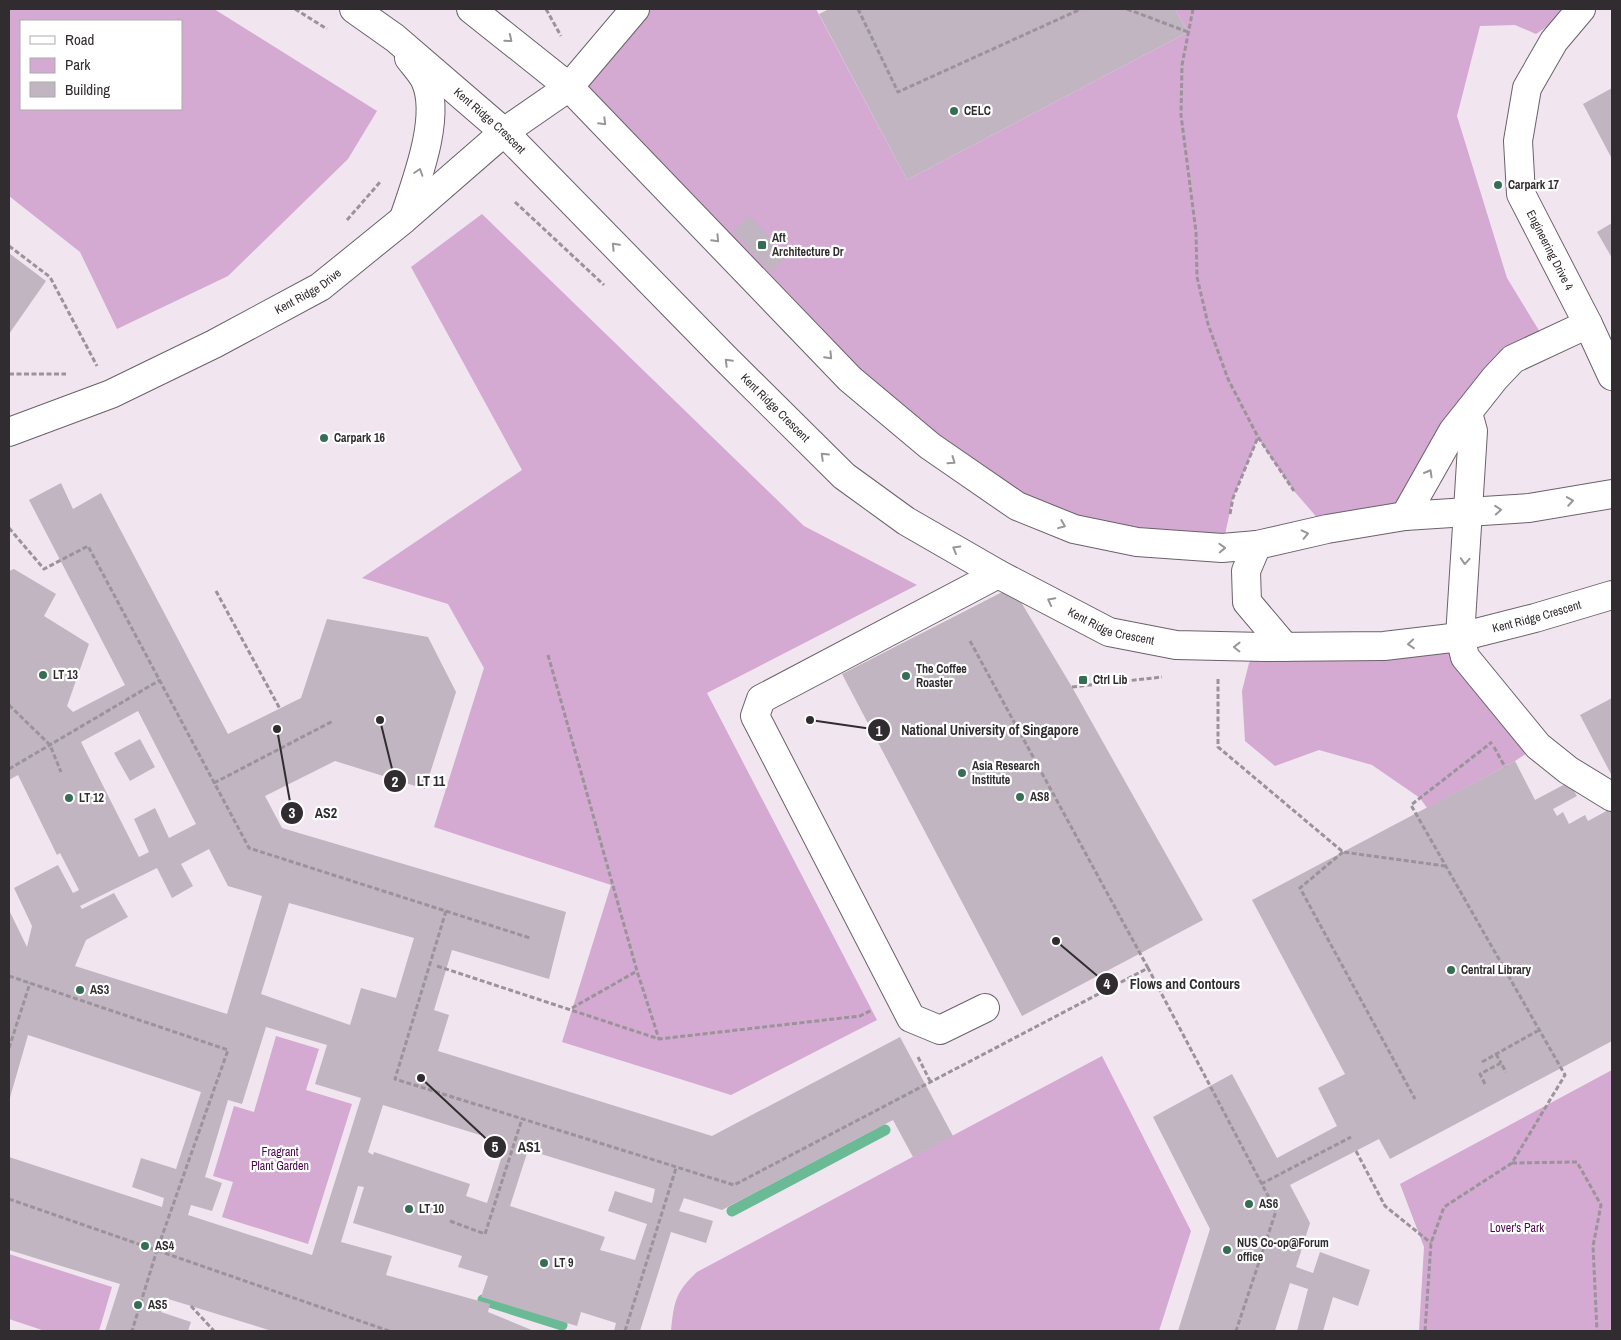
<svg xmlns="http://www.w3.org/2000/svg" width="1621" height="1340" font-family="'Archivo Narrow',sans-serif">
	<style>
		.green { fill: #d4a9d2; fill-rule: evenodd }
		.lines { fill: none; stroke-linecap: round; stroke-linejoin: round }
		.stream { stroke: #69ba95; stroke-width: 11 }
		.building { fill: #c0b5c0; fill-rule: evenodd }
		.minor-casing { stroke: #6b616b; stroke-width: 30 }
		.path { stroke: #9b939a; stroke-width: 3; stroke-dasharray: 5 2.5; stroke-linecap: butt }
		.minor { stroke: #fff; stroke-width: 28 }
		.oneway { stroke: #989698 }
		.poi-dot { fill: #366e55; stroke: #fff; stroke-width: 2 }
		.labels { text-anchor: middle; stroke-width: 4.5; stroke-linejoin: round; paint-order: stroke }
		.poi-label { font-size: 12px; font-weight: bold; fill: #312c30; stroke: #fff; text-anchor: start }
		.street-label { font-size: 12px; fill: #312c30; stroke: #fff }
		.park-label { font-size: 12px; fill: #4c094d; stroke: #fff }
		.leader { fill: none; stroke: #312c30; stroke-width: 2 }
		.callout-dot { fill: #312c30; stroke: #fff; stroke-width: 2 }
		.mark-label { font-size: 15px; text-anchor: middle; font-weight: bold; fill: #fff }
		.callout-label { font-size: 14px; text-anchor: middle; font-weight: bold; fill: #312c30; stroke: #fff; stroke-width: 4.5; stroke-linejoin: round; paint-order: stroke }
	</style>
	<rect width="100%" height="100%" fill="#f1e5f0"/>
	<!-- green -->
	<path class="green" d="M9 9H214L377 111 348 159 228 276 117 329 80 252 9 196ZM181 21V109H21V21Z
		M635 9H816L907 180 1188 32 1175 9H1573L1536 34 1515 25 1480 26 1457 116 1507 278 1546 342 1513 359 1405 516 1327 529 1294 491 1258 438 1233 498 1222 548 1074 529 930 446 569 87Z
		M482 214 804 526 917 585 707 693 877 1020 731 1095 562 1042 611 885 434 827 484 668 448 604 362 578 522 470 411 267Z
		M1460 637 1538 746 1515 761 1427 808 1420 798 1372 765 1319 750 1275 766 1245 741 1242 691 1249 663 1264 647Z
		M276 1036 319 1049 306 1090 352 1104 308 1244 222 1217 233 1182 213 1176 234 1106 254 1112Z
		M1102 1056 1191 1231 1159 1331H671C674 1303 675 1292 697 1272Z
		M1612 1070V1331H1419L1424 1247 1400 1184Z
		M9 1254 112 1287 99 1331H45L9 1319Z"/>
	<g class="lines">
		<!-- stream -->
		<path class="stream" d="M732 1211 885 1130
			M483 1300 562 1325"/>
	</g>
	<!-- building -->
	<path class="building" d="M829 9H1175L1188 32 907 180 819 14Z
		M1612 88V159L1583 104Z
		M749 216 788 256 771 272 733 232Z
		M1612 223V258L1597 232Z
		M9 253 46 281 9 334Z
		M61 483 73 509 101 493 228 734 301 698 327 619 428 637 456 692 425 789 335 761 265 796 282 828 566 912 549 979 452 950 434 1010 449 1015 438 1051 712 1136 900 1037 953 1136 913 1157 893 1120 722 1210 684 1198 679 1211 713 1221 706 1243 671 1232 640 1331H614L616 1323 581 1312 577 1326 481 1297 488 1276 458 1267 462 1256 353 1223 364 1187 358 1186 341 1242 392 1256 386 1275 490 1304 488 1312 534 1331H272L165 1298 161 1312 191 1322 188 1331H105L120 1284 9 1250V1157L162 1207 164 1198 132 1187 141 1158 176 1169 201 1092 28 1035 9 1101V910L27 947 32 926 14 888 58 865 73 893 79 890 60 853 57 855 18 775 9 780V571L14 569 56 594 44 616 89 644 67 706 73 712 125 685 29 500ZM138 711 196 824 169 838 155 808 134 819 149 852 139 857 81 742ZM209 849 228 886 262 896 227 1014 75 966 86 940 128 917 114 893 82 909 80 906 157 868 172 898 193 886 181 864ZM289 903 414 938 396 998 361 988 350 1025 261 994ZM266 1027 327 1045 315 1084 361 1098 312 1255 188 1215 191 1205 212 1211 222 1183 205 1177 228 1100 242 1104ZM383 1105 506 1143 487 1203 466 1196 470 1184 374 1152 373 1155 368 1152ZM528 1150 655 1189 652 1203 615 1191 608 1211 647 1224 635 1260 600 1250 605 1237 510 1206Z
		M1012 587 1072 687 1203 920 1022 1016 842 674Z
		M1612 698V776L1580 715Z
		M140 739 155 767 130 781 114 753Z
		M1515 761 1535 800 1569 782 1577 796 1553 809 1557 816 1563 812 1569 824 1585 815 1588 821 1612 808V1041L1390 1159 1379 1139 1290 1185 1310 1223 1296 1267 1313 1273 1320 1252 1370 1270 1358 1306 1333 1297 1323 1331H1297L1308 1289 1290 1283 1275 1331H1178L1210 1229 1153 1117 1232 1074 1277 1158 1337 1126 1318 1088 1345 1074 1252 900Z"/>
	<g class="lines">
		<defs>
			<g id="minor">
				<path id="s1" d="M354 9 395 38 504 132 726 359 844 476 906 521 998 574 1109 632 1176 645 1264 647 1384 646 1460 637 1535 618 1612 595"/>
				<path d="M471 9 569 87 850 379 930 446 1017 506 1074 529 1137 542 1222 548 1257 545 1327 529 1405 516 1529 508 1612 494"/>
				<path id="s2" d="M1581 9 1554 41 1527 88 1518 141 1521 194 1588 324 1612 376"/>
				<path d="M404 218C416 182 442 116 425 80 421 72 414 65 409 58"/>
				<path d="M1468 413 1473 431 1460 637 1465 657 1538 746 1568 770 1612 797"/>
				<path id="s3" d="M9 432 111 394 214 344 320 287 404 219 504 132 569 87 635 9"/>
				<path d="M1405 516 1453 431 1495 378 1513 359 1588 324"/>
				<path d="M1257 545 1246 571 1247 602 1285 647"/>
				<path d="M985 1008 940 1030 911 1018 755 716 761 699 998 574"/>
			</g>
		</defs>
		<!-- minor casing -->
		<use href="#minor" class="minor-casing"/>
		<!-- path -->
		<path class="path" d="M295 9 327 29
			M546 9 561 36
			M858 9 898 92 1081 9
			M1127 9 1188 32
			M1193 9 1182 65 1181 115 1196 232 1197 277 1208 324 1228 379 1258 437
			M515 202 604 285
			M347 220 381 181
			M9 246 50 277 97 366
			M9 374H66
			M1230 514 1233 498 1258 437 1294 491
			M9 528 44 569 88 546 249 848 530 938
			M216 591 280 709
			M970 641 1148 968
			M548 655 637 971 659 1039
			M1218 679V747L1343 852 1445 866
			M1072 687 1162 677
			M9 705 50 745 61 772
			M1494 747 1505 767
			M9 769 160 680
			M214 783 333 721
			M1343 852 1300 888 1415 1099
			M446 911 395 1079 734 1185 1148 968 1276 1211 1236 1331
			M437 966 659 1039 860 1016 872 1010
			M9 976 228 1050 157 1250 132 1331
			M572 1008 637 971
			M9 1048 30 983
			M1496 1054 1501 1063
			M918 1057 931 1083
			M1482 1062 1539 1030
			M1485 1084 1480 1074 1501 1063 1506 1072
			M1356 1151 1385 1206 1431 1243
			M1512 1163 1577 1162 1601 1205 1593 1246 1597 1331
			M1261 1184 1351 1137
			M9 1199 389 1331
			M450 1221 485 1234 522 1119
			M191 1306 214 1331
			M625 1331 676 1168
			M1425 1331 1431 1243 1444 1207 1512 1163 1565 1075 1411 805 1492 742"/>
		<!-- minor -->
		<use href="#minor" class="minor"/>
	</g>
	<!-- one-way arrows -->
	<defs><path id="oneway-chevron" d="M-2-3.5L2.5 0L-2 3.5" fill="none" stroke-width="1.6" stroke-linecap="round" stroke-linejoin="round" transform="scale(1.25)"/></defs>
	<g class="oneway">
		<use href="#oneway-chevron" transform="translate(509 39) rotate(39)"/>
		<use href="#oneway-chevron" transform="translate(603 122) rotate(45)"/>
		<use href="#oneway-chevron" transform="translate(419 172) rotate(-72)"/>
		<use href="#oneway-chevron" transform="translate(716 239) rotate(46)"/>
		<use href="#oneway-chevron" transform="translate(615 246) rotate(-134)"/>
		<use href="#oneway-chevron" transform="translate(829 356) rotate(46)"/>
		<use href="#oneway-chevron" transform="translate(728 362) rotate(-135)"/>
		<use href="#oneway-chevron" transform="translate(824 456) rotate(-136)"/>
		<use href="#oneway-chevron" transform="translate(952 461) rotate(35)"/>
		<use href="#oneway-chevron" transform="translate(1429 473) rotate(-60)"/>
		<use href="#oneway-chevron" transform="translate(1570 501) rotate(-9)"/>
		<use href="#oneway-chevron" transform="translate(1498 510) rotate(-4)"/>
		<use href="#oneway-chevron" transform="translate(1062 525) rotate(22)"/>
		<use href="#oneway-chevron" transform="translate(1305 534) rotate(-13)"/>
		<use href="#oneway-chevron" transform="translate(1222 548) rotate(-2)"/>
		<use href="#oneway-chevron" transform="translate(956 549) rotate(-150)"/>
		<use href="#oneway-chevron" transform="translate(1465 561) rotate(94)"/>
		<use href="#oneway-chevron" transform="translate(1051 601) rotate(-152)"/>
		<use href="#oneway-chevron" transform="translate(1411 644) rotate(175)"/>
		<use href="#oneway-chevron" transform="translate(1237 647) rotate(-179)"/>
	</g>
	<!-- markers -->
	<g class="poi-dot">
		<circle cx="954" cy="111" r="5"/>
		<circle cx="1498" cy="185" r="5"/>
		<rect x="757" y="240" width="10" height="10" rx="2.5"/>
		<circle cx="324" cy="438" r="5"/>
		<circle cx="43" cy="675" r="5"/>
		<circle cx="906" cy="676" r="5"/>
		<rect x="1078" y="675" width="10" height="10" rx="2.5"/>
		<circle cx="962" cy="773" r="5"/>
		<circle cx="1020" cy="797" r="5"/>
		<circle cx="69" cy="798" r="5"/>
		<circle cx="1451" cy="970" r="5"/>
		<circle cx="80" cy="990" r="5"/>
		<circle cx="1249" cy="1204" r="5"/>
		<circle cx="409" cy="1209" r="5"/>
		<circle cx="145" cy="1246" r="5"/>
		<circle cx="1227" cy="1250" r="5"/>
		<circle cx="544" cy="1263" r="5"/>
		<circle cx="138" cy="1305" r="5"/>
	</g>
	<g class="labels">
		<!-- poi labels -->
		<g class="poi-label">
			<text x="964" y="115">CELC</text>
			<text x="1508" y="189">Carpark 17</text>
			<text x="772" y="242">Aft<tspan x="772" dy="14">Architecture Dr</tspan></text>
			<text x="334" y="442">Carpark 16</text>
			<text x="916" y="673">The Coffee<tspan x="916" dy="14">Roaster</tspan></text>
			<text x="53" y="679">LT 13</text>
			<text x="1093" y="684">Ctrl Lib</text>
			<text x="972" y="770">Asia Research<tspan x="972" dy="14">Institute</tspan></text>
			<text x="1030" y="801">AS8</text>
			<text x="79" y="802">LT 12</text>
			<text x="1461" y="974">Central Library</text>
			<text x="90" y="994">AS3</text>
			<text x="1259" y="1208">AS6</text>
			<text x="419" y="1213">LT 10</text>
			<text x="1237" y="1247">NUS Co-op@Forum<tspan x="1237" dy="14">office</tspan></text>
			<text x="155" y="1250">AS4</text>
			<text x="554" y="1267">LT 9</text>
			<text x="148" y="1309">AS5</text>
		</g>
		<!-- street labels -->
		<g class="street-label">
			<text dy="4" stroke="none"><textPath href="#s1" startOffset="176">Kent Ridge Crescent</textPath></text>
			<text dy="4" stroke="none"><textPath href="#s2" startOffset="266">Engineering Drive 4</textPath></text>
			<text dy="4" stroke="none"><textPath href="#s3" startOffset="331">Kent Ridge Drive</textPath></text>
			<text dy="4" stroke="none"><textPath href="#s1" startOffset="581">Kent Ridge Crescent</textPath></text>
			<text dy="4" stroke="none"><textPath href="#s1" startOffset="1418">Kent Ridge Crescent</textPath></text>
			<text dy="4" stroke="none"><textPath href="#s1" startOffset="986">Kent Ridge Crescent</textPath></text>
		</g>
		<!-- park labels -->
		<g class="park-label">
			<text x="280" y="1156">Fragrant<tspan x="280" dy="14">Plant Garden</tspan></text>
			<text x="1517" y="1232">Lover's Park</text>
		</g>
	</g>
	<!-- callouts -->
	<path class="leader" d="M810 720L879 730M380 720L395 781M277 729L292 813M1056 941L1107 984M421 1078L495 1147"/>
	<g class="callout-dot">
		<circle cx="810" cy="720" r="5"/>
		<circle cx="380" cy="720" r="5"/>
		<circle cx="277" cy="729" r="5"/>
		<circle cx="1056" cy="941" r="5"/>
		<circle cx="421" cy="1078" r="5"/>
		<circle cx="879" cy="730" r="12"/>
		<circle cx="395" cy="781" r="12"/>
		<circle cx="292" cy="813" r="12"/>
		<circle cx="1107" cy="984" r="12"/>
		<circle cx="495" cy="1147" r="12"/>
	</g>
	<g class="mark-label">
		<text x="879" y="736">1</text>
		<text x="395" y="787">2</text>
		<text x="292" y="818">3</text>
		<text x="1107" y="989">4</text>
		<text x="495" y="1152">5</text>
	</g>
	<g class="callout-label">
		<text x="990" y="735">National University of Singapore</text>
		<text x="431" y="786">LT 11</text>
		<text x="326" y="818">AS2</text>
		<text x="1185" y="989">Flows and Contours</text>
		<text x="529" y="1152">AS1</text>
	</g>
	<!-- border -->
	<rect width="1621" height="1340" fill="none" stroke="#312c30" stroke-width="20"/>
	<!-- legend -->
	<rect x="20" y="20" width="162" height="90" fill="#ffffff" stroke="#adabac"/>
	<rect x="30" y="36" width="25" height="8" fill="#ffffff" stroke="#adabac"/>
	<text x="65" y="45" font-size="15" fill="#312c30">Road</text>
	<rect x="30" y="58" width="25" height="15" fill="#d4a9d2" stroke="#adabac"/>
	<text x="65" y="70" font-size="15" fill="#312c30">Park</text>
	<rect x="30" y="82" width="25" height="15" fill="#c0b5c0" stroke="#adabac"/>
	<text x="65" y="95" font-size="15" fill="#312c30">Building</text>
</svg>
